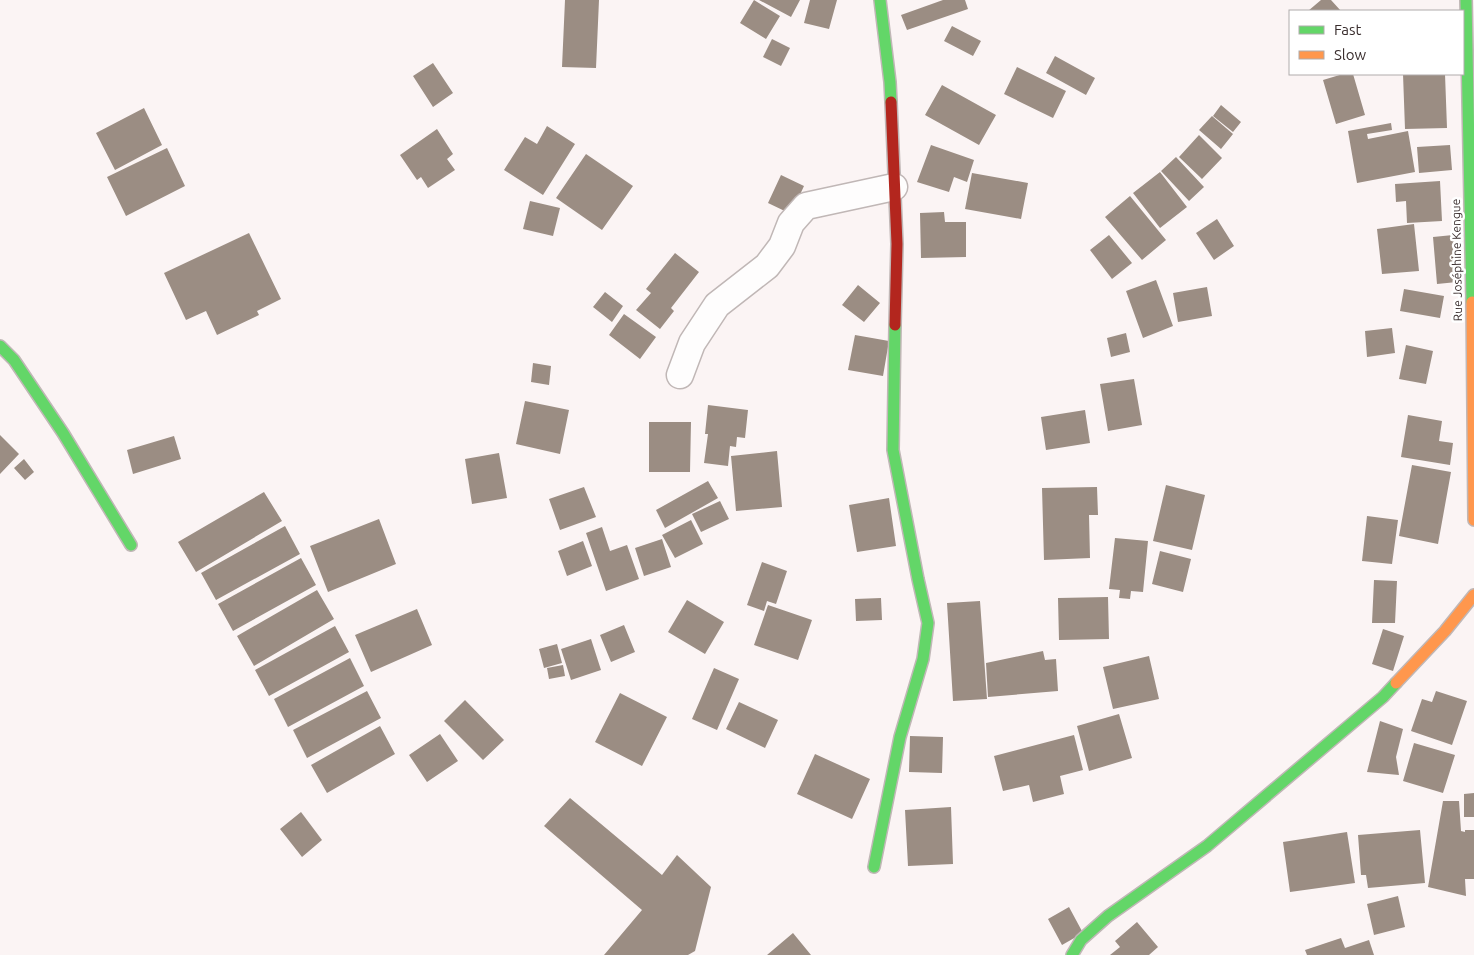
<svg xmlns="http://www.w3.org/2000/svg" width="1474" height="955" font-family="Ubuntu,sans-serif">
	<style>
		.building { fill: #9b8d83 }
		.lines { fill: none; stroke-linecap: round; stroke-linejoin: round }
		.street-casing { stroke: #c0b7b6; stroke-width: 29 }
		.fast-casing { stroke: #c0b7b6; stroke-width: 14 }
		.slow-casing { stroke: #c0b7b6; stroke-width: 14 }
		.jam-casing { stroke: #c0b7b6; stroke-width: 14 }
		.street { stroke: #fefdfd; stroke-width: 26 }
		.fast { stroke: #63d668; stroke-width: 11 }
		.slow { stroke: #ff974d; stroke-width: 11 }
		.jam { stroke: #b3261e; stroke-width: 11 }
		.labels { text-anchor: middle; stroke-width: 5; stroke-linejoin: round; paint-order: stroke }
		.street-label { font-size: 12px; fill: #392d2d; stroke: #fff }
	</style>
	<rect width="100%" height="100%" fill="#fbf4f4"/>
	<path class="building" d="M565,0H599L596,68L562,67Z
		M754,0L780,16L766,39L740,23Z
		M759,0H800L791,17Z
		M810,0H837L829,29L804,23Z
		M943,0H965L968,9L907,30L901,15Z
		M1321,0H1331L1341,11H1308Z
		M952,26L981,41L973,56L944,41Z
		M772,39L790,48L781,66L763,57Z
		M1055,56L1095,78L1086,95L1046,73Z
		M433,63L453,93L433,107L413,76Z
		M1017,67L1066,91L1053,118L1004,94Z
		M1343,74H1353L1365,115L1336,124L1323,80Z
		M1403,74H1445L1447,128L1405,129Z
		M942,85L996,115L979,145L925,115Z
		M1221,105L1241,122L1233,132L1213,116Z
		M144,108L162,145L115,170L96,133Z
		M1212,116L1233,134L1221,149L1199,130Z
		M1391,123L1392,130L1367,134L1368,139L1408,131L1415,172L1357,183L1348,131Z
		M547,126L575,144L543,195L504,170L525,137L537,144Z
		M437,129L453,154L447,159L455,170L428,188L421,177L417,180L400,155Z
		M1199,135L1222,158L1202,179L1179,157Z
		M931,145L974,160L967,182L954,177L949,192L917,182Z
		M1450,145L1452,170L1419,173L1417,147Z
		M167,148L185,186L126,216L107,177Z
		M586,154L633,186L602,230L556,198Z
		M1176,157L1204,187L1189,201L1161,171Z
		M1160,172L1187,207L1160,228L1133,193Z
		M972,173L1028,183L1021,219L965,209Z
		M781,175L804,186L791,214L768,203Z
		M1440,181L1442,221L1407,223L1406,201L1396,202L1395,184Z
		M1130,196L1166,240L1142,260L1105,217Z
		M530,201L560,208L553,236L523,229Z
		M944,212L945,222H966V257L921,258L920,213Z
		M1217,219L1234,246L1214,260L1196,233Z
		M1414,224L1419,271L1382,274L1377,229Z
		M249,233L281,299L257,311L259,315L217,335L206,311L186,320L164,273Z
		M1109,235L1132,263L1112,279L1090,250Z
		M1453,235L1457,282L1437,284L1433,237Z
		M675,253L699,272L671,308L674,311L660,329L636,310L651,293L646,289Z
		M1156,280L1173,326L1143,338L1126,291Z
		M858,285L880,303L864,322L842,305Z
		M1207,287L1212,316L1178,322L1173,293Z
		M1404,289L1444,296L1440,318L1400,311Z
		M605,292L623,306L612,322L593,307Z
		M624,314L656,337L640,359L609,335Z
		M1392,328L1395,353L1367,357L1365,331Z
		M1126,333L1130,352L1111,357L1107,338Z
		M855,335L889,341L883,376L848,370Z
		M1406,345L1433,351L1426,384L1399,379Z
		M533,363L551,366L549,385L531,382Z
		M1134,379L1142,425L1108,431L1100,384Z
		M525,401L569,410L560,454L516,444Z
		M708,405L748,410L745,438L737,437L736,447L730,446L728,466L704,463L708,434H705Z
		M1085,410L1090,443L1046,450L1041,417Z
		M1408,415L1442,421L1439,441L1453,443L1450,465L1401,457Z
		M649,422H691L690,472H649Z
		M0,435L19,454L0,474Z
		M174,436L181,459L133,474L127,450Z
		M777,451L782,507L736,511L731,456Z
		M499,453L507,498L472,504L465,459Z
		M24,459L34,472L25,480L14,468Z
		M1412,465L1451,472L1438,544L1399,536Z
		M708,481L718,498L665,528L656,510Z
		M1166,485L1205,495L1192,550L1153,541Z
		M584,487L596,517L560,530L549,499Z
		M1097,487L1098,515H1089L1090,558L1044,560L1042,488Z
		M264,492L282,521L196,572L178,542Z
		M889,498L896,546L857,552L849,505Z
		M720,501L729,519L701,532L692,514Z
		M1367,516L1398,520L1392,564L1362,561Z
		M379,519L396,564L328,592L310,546Z
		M691,520L703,544L675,558L662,535Z
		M285,526L300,554L216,600L201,573Z
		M602,527L610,551L627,545L639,579L606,591L586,533Z
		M1115,538L1148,541L1143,592L1131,591L1130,599L1119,598L1120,590L1109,589Z
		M662,539L671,567L644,576L635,548Z
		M583,541L592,566L567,576L558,551Z
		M1160,551L1191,559L1183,592L1152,584Z
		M301,558L316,585L233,631L218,604Z
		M762,562L787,571L776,604L767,601L764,611L747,605Z
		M1374,580L1397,581L1395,623H1372Z
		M317,590L334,619L254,666L237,636Z
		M1108,597L1109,639L1059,640L1058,598Z
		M881,598L882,620L856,621L855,599Z
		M687,600L724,622L705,654L668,632Z
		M980,601L987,699L953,701L947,603Z
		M768,605L812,620L798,660L754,645Z
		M417,609L432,645L371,672L355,635Z
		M624,625L635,652L611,662L600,635Z
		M335,626L349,652L269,696L255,670Z
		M1383,629L1404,636L1393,671L1372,664Z
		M591,639L601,670L571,680L561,649Z
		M557,644L562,663L544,668L539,649Z
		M1043,651L1045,660L1056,659L1058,691L988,697L986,663Z
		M1149,656L1159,699L1113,709L1103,667Z
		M350,658L364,686L288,727L274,699Z
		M563,665L565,676L549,679L547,668Z
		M714,668L739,679L717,730L692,719Z
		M367,691L381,718L307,758L293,730Z
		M1436,691L1467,701L1452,745L1411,731L1422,699L1432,702Z
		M620,693L667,717L642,766L595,742Z
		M465,700L504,740L483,760L444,721Z
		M739,702L778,720L765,748L726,729Z
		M1119,714L1132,758L1089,771L1077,726Z
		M1380,721L1403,729L1396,757L1399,775L1367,772Z
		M380,726L395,754L327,793L311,765Z
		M440,734L458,761L427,782L409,755Z
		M1074,735L1083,770L1060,776L1064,794L1033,802L1029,785L1003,791L994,756Z
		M910,736L943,737L942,773L909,772Z
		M1414,743L1455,755L1443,793L1403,781Z
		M815,754L870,779L852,819L797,794Z
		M1474,793V817H1464V794Z
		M570,798L662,875L677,855L711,887L695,951L688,955H604L642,910L544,826Z
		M1443,801H1459L1461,831L1465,832V830H1474V879H1465L1466,896L1428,887Z
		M951,807L953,864L908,866L905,810Z
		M301,812L322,840L302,857L280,829Z
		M1420,830L1425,883L1368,888L1366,875H1361L1358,835Z
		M1347,832L1355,883L1290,892L1283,842Z
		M1398,896L1405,927L1374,935L1367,904Z
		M1069,907L1083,933L1062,945L1048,919Z
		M1137,922L1158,947L1149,955H1110L1120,947L1115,941Z
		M793,933L811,955H767Z
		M1341,938L1345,948L1369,940L1374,955H1307L1305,950Z"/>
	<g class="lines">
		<defs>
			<path id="street" d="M680,375L692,343L717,305L767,266L782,246L791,223L806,206L894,187"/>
			<path id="fast" d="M880,0L890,82L891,102
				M1466,0L1472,302
				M0,346L14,360L63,433L131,545
				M874,867L900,737L923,659L928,623L918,579L893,450L895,325
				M1072,955L1081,940L1108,916L1207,846L1383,697L1396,683"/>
			<path id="slow" d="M1472,302L1474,520
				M1396,683L1445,631L1474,595"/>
			<path id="jam" d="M891,102L897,244L895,325"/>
		</defs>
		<use href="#street" class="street-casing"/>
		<use href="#fast" class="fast-casing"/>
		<use href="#slow" class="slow-casing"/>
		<use href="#jam" class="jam-casing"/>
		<use href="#street" class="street"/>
		<use href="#fast" class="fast"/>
		<use href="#slow" class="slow"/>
		<use href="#jam" class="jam"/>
	</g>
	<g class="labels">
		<g class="street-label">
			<text transform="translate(1457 260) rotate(-91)" y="4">Rue Joséphine Kengue</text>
		</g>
	</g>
	<rect x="1289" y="10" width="175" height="65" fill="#ffffff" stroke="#b0abab"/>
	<rect x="1299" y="26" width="25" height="8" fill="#63d668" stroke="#b0abab"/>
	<text x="1334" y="35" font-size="15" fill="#392d2d">Fast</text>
	<rect x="1299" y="51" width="25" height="8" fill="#ff974d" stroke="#b0abab"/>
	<text x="1334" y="60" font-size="15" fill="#392d2d">Slow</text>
</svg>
